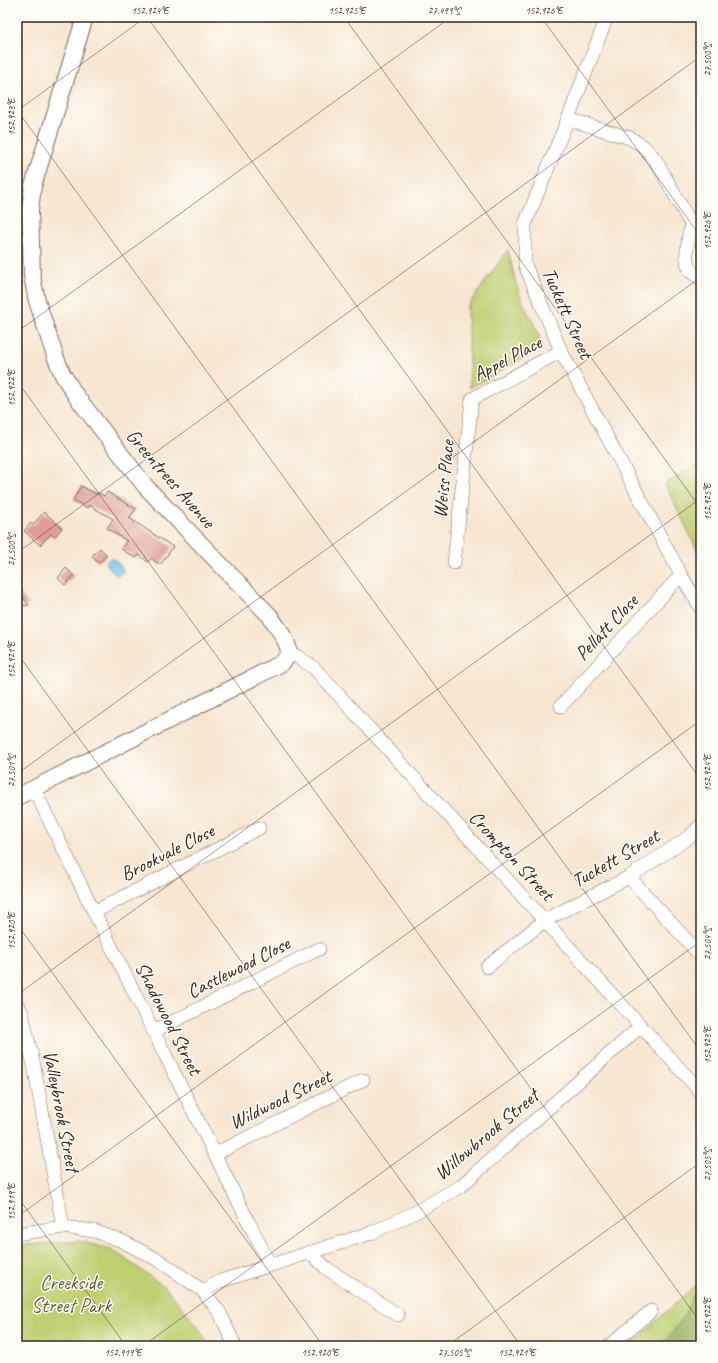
<svg xmlns="http://www.w3.org/2000/svg" width="718" height="1363" font-family="Caveat,sans-serif">
	<style>
		.green { fill: #c0cf72; stroke: #7e7c48 }
		.forest { fill: #98b264; stroke: #6a6e41 }
		.water { fill: #72c2ed; stroke: #567686 }
		.lines { fill: none; stroke-linecap: round; stroke-linejoin: round }
		.stream { stroke: #72c2ed; stroke-width: 3 }
		.building { fill: #de9c94 }
		.minor-casing { stroke: #7d6c5d; stroke-width: 14 }
		.tertiary-casing { stroke: #7d6c5d; stroke-width: 18 }
		.minor { stroke: #fff; stroke-width: 13 }
		.tertiary { stroke: #fff; stroke-width: 16 }
		.ticks { fill: none; stroke: #3b2a1e; stroke-width: 1; stroke-opacity: 0.45 }
		.labels { text-anchor: middle; stroke-width: 3; stroke-linejoin: round; paint-order: stroke }
		.street-label { font-size: 20px; fill: #3b2a1e; stroke: #fdfcf7 }
		.park-label { font-size: 20px; fill: #635c37; stroke: #fdfcf7 }
		.neatline { fill: none; stroke: #3b2a1e; stroke-width: 1.5 }
		.ticks-label { font-size: 10px; text-anchor: middle; fill: #3b2a1e }
	</style>
	<rect width="100%" height="100%" fill="#fdfcf7"/>
	<filter id="ink" filterUnits="userSpaceOnUse"><feTurbulence type="fractalNoise" baseFrequency=".025" numOctaves="2"/><feDisplacementMap in="SourceGraphic" scale="8" xChannelSelector="R" yChannelSelector="G"/><feConvolveMatrix kernelMatrix="1 2 1 2 8 2 1 2 1" color-interpolation-filters="sRGB"/></filter>
	<filter id="wash" filterUnits="userSpaceOnUse"><feTurbulence type="fractalNoise" baseFrequency=".012" numOctaves="4" result="noise"/><feDisplacementMap in="SourceGraphic" scale="16" xChannelSelector="R" yChannelSelector="G"/><feGaussianBlur stdDeviation="0.9" result="paint"/><feColorMatrix in="noise" values="0 0 0 0 0 0 0 0 0 0 0 0 0 0 0 0 0 1.4 0 .05"/><feComposite in="paint" operator="in"/></filter>
	<g filter="url(#wash)">
		<rect width="100%" height="100%" fill="#f7e6d1"/>
		<path class="green" d="M508,250L516,284L523,303L539,335L540,349L470,388L467,307Z
			M701,462V558L665,484Z
			M78,1241L111,1249L165,1287L197,1325L209,1346H17V1247L26,1245Z
			M701,1277V1346H629L698,1283Z"/>
		<path class="forest" d="M701,1277V1346H662L683,1318Z"/>
		<path class="water" d="M111,558L115,560L124,571L117,576L105,563Z"/>
		<g class="lines">
			<path class="stream" d="M694,1346L701,1336"/>
		</g>
		<g id="blocks">
			<path class="building" d="M81,486L96,494L99,493L104,496L107,492L136,509L129,518L173,547L160,565L151,558L148,562L139,555L136,558L121,549L127,541L107,528L113,519L89,505L87,508L73,500Z
				M44,512L62,528L54,537L51,534L40,545L24,531L31,523L33,525Z
				M100,548L107,555L98,563L92,556Z
				M66,568L74,576L65,585L58,578Z
				M17,589L29,605L17,606Z"/>
		</g>
	</g>
	<g filter="url(#ink)">
		<use href="#blocks" fill-opacity="0" stroke="#7d6c5d" stroke-width="1"/>
		<g class="lines">
			<defs>
				<path id="minor" d="M607,17L568,119L525,224V265L561,351L681,575L701,608
					M568,119L630,138L643,146L655,159L691,224L701,230
					M691,224C689,241 678,271 701,278
					M454,563L472,399L561,351
					M289,653L298,657L313,667L700,1091
					M561,706L681,575
					M34,789L94,912L270,1265
					M629,877L701,956
					M94,912L259,828
					M487,967L545,920L629,877L689,837L701,825
					M17,1004L22,1013L34,1066L63,1227
					M154,1031L319,949
					M215,1154L363,1080
					M17,1234L63,1227L94,1231L122,1241L160,1261L203,1291L220,1313L235,1346
					M310,1252L326,1268L398,1315
					M203,1291L221,1281L371,1233L414,1213L461,1186L641,1026
					M609,1346L651,1311"/>
				<path id="tertiary" d="M17,797L282,663C284,660 288,657 289,653C289,641 276,626 270,616L146,487L76,396L63,375L55,356L37,301L32,276L30,210L33,186L85,17"/>
			</defs>
			<use href="#minor" class="minor-casing"/>
			<use href="#tertiary" class="tertiary-casing"/>
			<use href="#minor" class="minor"/>
			<use href="#tertiary" class="tertiary"/>
		</g>
	</g>
	<path class="ticks" d="M147,17L701,780M344,17L701,509M541,17L701,237M17,110L701,1052M17,111L146,17M17,332L451,17M17,381L701,1323M17,553L701,56M17,653L521,1346M17,774L701,277M17,924L323,1346M17,995L701,498M17,1196L126,1346M17,1217L701,720M143,1346L701,941M447,1346L701,1162"/>
	<g class="labels">
		<g class="street-label">
			<text transform="translate(568 313) rotate(66)" y="7">Tuckett Street</text>
			<text transform="translate(507 358) rotate(-28)" y="7">Appel Place</text>
			<text transform="translate(171 478) rotate(49)" y="7">Greentrees Avenue</text>
			<text transform="translate(443 479) rotate(-84)" y="7">Weiss Place</text>
			<text transform="translate(606 627) rotate(-47)" y="7">Pellatt Close</text>
			<text transform="translate(167 852) rotate(-27)" y="7">Brookvale Close</text>
			<text transform="translate(512 855) rotate(47)" y="7">Crompton Street</text>
			<text transform="translate(615 858) rotate(-30)" y="7">Tuckett Street</text>
			<text transform="translate(238 967) rotate(-27)" y="7">Castlewood Close</text>
			<text transform="translate(169 1018) rotate(63)" y="7">Shadowood Street</text>
			<text transform="translate(280 1099) rotate(-26)" y="7">Wildwood Street</text>
			<text transform="translate(62 1111) rotate(79)" y="7">Valleybrook Street</text>
			<text transform="translate(486 1134) rotate(-40)" y="7">Willowbrook Street</text>
		</g>
		<g class="park-label">
			<text x="71" y="1289">Creekside<tspan x="71" dy="23">Street Park</tspan></text>
		</g>
	</g>
	<rect width="718" height="1363" fill="none" stroke="#fdfcf7" stroke-width="44"/>
	<rect x="22" y="22" width="674" height="1319" class="neatline"/>
	<g class="ticks-label">
		<text x="150" y="14">152.924°E</text>
		<text x="347" y="14">152.925°E</text>
		<text x="444" y="14">27.499°S</text>
		<text x="544" y="14">152.926°E</text>
		<text transform="translate(707 60) rotate(-90)" y="4">27.500°S</text>
		<text transform="translate(11 117) rotate(-90)" y="4">152.923°E</text>
		<text transform="translate(707 231) rotate(-90)" y="4">152.926°E</text>
		<text transform="translate(11 388) rotate(-90)" y="4">152.922°E</text>
		<text transform="translate(707 502) rotate(-90)" y="4">152.925°E</text>
		<text transform="translate(11 550) rotate(-90)" y="4">27.500°S</text>
		<text transform="translate(11 660) rotate(-90)" y="4">152.921°E</text>
		<text transform="translate(11 771) rotate(-90)" y="4">27.501°S</text>
		<text transform="translate(707 773) rotate(-90)" y="4">152.924°E</text>
		<text transform="translate(11 931) rotate(-90)" y="4">152.920°E</text>
		<text transform="translate(707 944) rotate(-90)" y="4">27.504°S</text>
		<text transform="translate(707 1045) rotate(-90)" y="4">152.923°E</text>
		<text transform="translate(707 1165) rotate(-90)" y="4">27.505°S</text>
		<text transform="translate(11 1202) rotate(-90)" y="4">152.919°E</text>
		<text transform="translate(707 1316) rotate(-90)" y="4">152.922°E</text>
		<text x="123" y="1356">152.919°E</text>
		<text x="320" y="1356">152.920°E</text>
		<text x="454" y="1356">27.505°S</text>
		<text x="517" y="1356">152.921°E</text>
	</g>
</svg>
